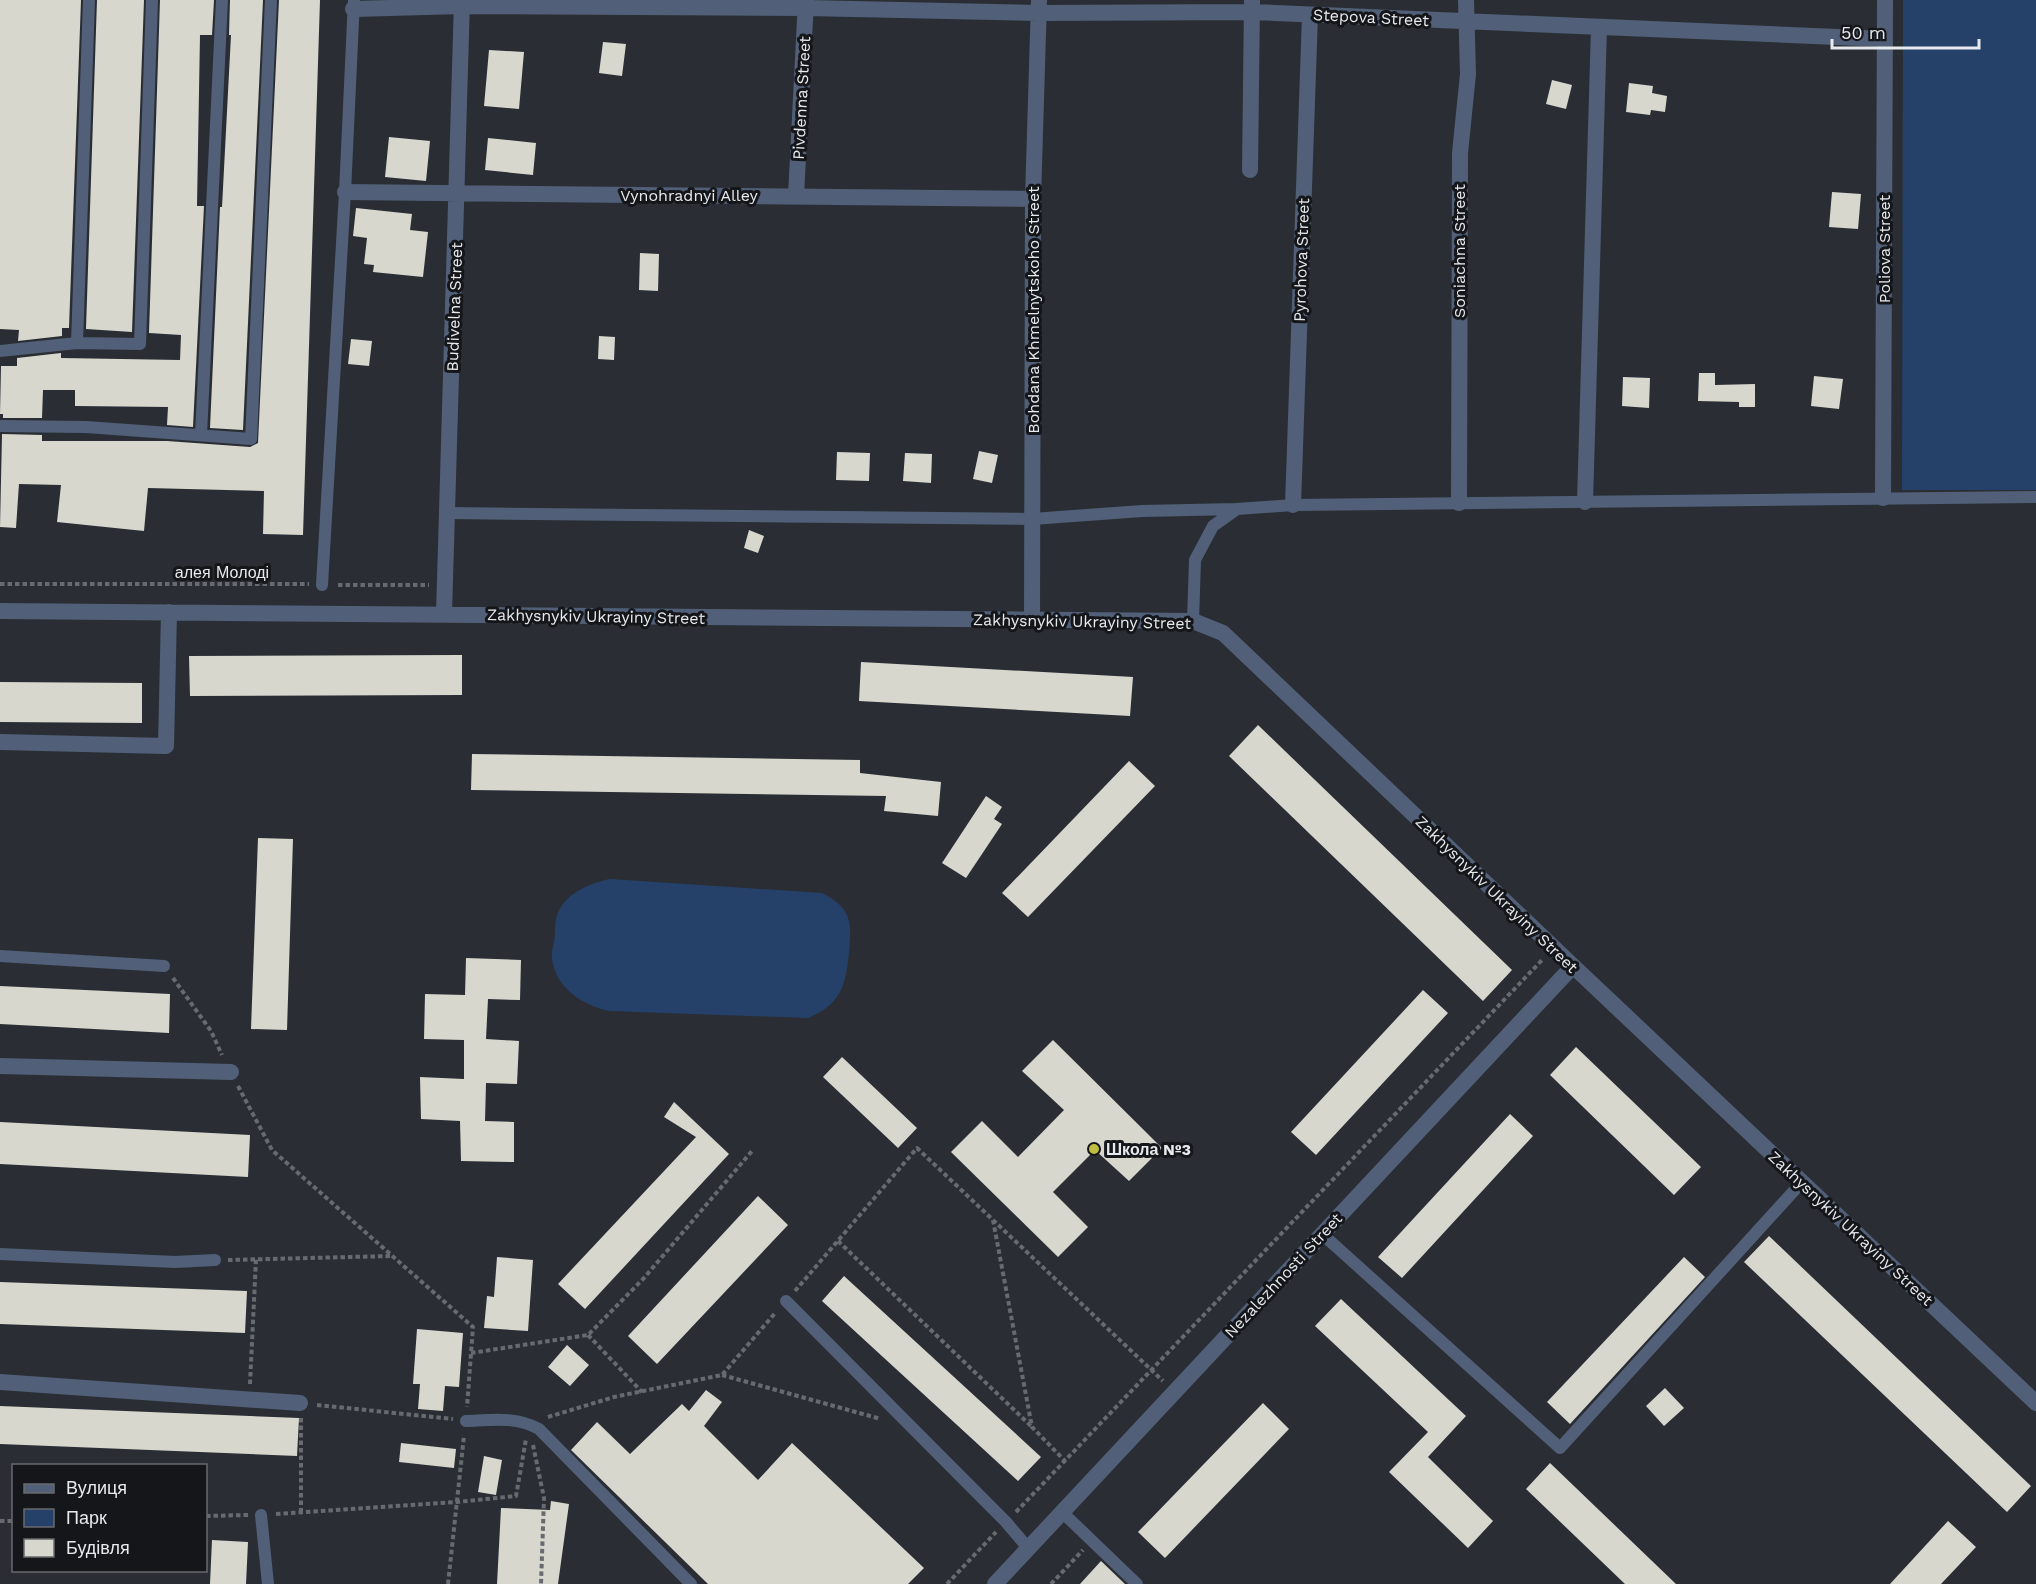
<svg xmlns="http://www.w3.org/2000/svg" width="2036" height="1584" font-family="'Work Sans',sans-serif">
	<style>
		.green { fill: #25416a }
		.building { fill: #d7d7ce }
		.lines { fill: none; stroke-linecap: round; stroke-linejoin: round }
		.path { stroke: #676b70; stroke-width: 4; stroke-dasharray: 4.5 3; stroke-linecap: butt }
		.service { stroke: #516078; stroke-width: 12 }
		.minor { stroke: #516078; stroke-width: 16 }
		.poi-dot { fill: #c0be40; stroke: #141619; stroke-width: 2 }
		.labels { text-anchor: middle; stroke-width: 6; stroke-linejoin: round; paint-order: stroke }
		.street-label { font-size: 16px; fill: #e6e9ed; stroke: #141619 }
		.poi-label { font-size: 16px; font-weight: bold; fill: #e6e9ed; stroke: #141619; text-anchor: start }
	</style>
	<rect width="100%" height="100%" fill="#2a2e34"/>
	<path class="green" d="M1903,0H2036V490H1902Z
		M610,879L822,893C851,908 852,921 849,951C846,984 842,1004 808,1018L610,1011C583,1006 556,988 552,959C551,952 554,943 555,936C555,929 555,920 558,913C566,893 590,883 610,879Z"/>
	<path class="building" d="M0,0H81L69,328H62V336L18,341L19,330L0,329Z
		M97,0H144L132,332L86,329Z
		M160,0H214L212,35H200L197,206H204L193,427L167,425L168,407L75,406V390H43L42,418H3V414H0L1,366H17V358L61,353V358L180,360L181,335L149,333Z
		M230,0H263L243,430L210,428L220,207H222L231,35H229Z
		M279,0H320L303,535L263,534L264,491L148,488L144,531L57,522L61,485L19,484L16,528L0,527L2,434L42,435V441H167L250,447L258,443Z
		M603,42L626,44L622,76L599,73Z
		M489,50L524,52L519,109L484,106Z
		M1552,80L1572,85L1566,109L1546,104Z
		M1629,83L1653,86L1652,93L1667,96L1665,112L1651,110L1650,115L1626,112Z
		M389,137L430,141L426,181L385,177Z
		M488,138L536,143L533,175L485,170Z
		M1832,192L1861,194L1858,229L1829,227Z
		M356,208L412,214L410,230L428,232L423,277L373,272L374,265L364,264L367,238L353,236Z
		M640,253L659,254L658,291L639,290Z
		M599,336L615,337L614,360L598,359Z
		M351,339L372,341L369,366L348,364Z
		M1699,373H1715V385L1755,384V407H1739V402L1698,401Z
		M1814,376L1843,379L1839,409L1811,406Z
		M1623,377L1650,378L1649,408L1622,406Z
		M979,451L998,455L992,483L973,479Z
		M837,452L870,453L869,481L836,480Z
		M905,453L932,454L931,483L903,481Z
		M749,530L764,536L758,553L744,548Z
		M462,655V695L190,696L189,656Z
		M861,662L1133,677L1130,716L859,701Z
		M0,682L142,683V723L0,722Z
		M1258,725L1512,970L1483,1001L1229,756Z
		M472,754L860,760V773L941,782L938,816L884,811L886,796L471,790Z
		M1129,761L1155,786L1028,917L1002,893Z
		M986,796L1002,807L994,819L1002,824L966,878L942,863Z
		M258,838L293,839L287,1030L251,1029Z
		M466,958L521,960L520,1000L488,999L486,1039L519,1041L517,1084L486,1083L485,1121L514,1122V1162L461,1161L460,1121L421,1119L420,1077L464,1079V1040L424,1039L425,994L465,995Z
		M0,986L170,994L169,1033L0,1024Z
		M1423,990L1448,1013L1316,1155L1291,1132Z
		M1053,1040L1162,1148L1129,1181L1095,1150L1053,1192L1088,1227L1058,1257L951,1152L982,1121L1018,1157L1064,1110L1022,1071Z
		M1576,1047L1701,1167L1674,1195L1550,1075Z
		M842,1057L917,1128L898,1148L823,1077Z
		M674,1102L729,1154L585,1309L558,1284L696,1137L664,1117Z
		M1510,1114L1533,1136L1402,1278L1378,1257Z
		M0,1122L250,1135L248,1177L0,1164Z
		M758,1196L788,1225L657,1364L628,1336Z
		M1769,1236L2031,1486L2007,1512L1744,1262Z
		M497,1257L533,1260L528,1331L484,1328L487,1296L494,1297Z
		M1684,1257L1705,1277L1570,1424L1547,1402Z
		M844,1276L1041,1457L1018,1481L822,1301Z
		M0,1282L247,1291L245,1333L0,1324Z
		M1341,1299L1466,1416L1428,1457L1493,1521L1468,1548L1389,1472L1428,1432L1315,1326Z
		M417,1329L463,1333L459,1387L445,1386L443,1411L418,1409L420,1384H413Z
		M567,1345L589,1365L570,1386L548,1367Z
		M1665,1388L1684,1408L1664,1426L1646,1406Z
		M706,1390L722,1402L704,1426L758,1480L792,1443L924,1568L908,1584H708L571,1450L597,1422L630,1454L682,1404L689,1411Z
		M1263,1403L1289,1429L1165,1558L1138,1532Z
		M0,1406L299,1418L297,1456L0,1444Z
		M401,1443L456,1449L454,1468L399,1462Z
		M484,1456L502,1460L496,1495L478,1492Z
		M1550,1463L1676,1584H1625L1526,1489Z
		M551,1501L569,1504L558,1584H497L501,1508L550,1510Z
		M1948,1521L1976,1547L1941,1584H1890Z
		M212,1540L248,1542L246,1584H210Z
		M1101,1561L1125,1584H1080Z"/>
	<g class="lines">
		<path class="path" d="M0,584H309
			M338,585H429
			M173,978L211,1031L222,1055
			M238,1086L272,1150L473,1327L467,1407
			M993,1220L1032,1427L1065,1461
			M838,1241L1032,1427
			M228,1260L391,1256
			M795,1291L917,1148L1163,1381
			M588,1335L642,1392
			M471,1353L588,1335L644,1278L752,1151
			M722,1375L881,1419
			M250,1384L256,1259
			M317,1405L453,1419
			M548,1417L614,1397L722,1375L776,1312
			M301,1418V1512
			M533,1445L544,1498L541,1584
			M1016,1512L1543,959
			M276,1514L457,1502L516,1496L526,1439
			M206,1516L248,1515
			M0,1521H14
			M448,1584L464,1436
			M947,1584L996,1532
			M1051,1584L1083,1550"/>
		<path class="service" d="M77,343L89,0
			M0,351L77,343L140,344L152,0
			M0,426L86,427L251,439L271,0
			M201,435L222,0
			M447,513L1032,519L1142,511L1237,509
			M322,585L345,192L354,0
			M1193,621L1195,560L1213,526L1237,509L1293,505L2036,497
			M0,956L164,966
			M1321,1233L1560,1448L1802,1182
			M0,1254L175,1262L215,1260
			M786,1301L1006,1522L1028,1548
			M466,1421C491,1420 516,1416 539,1429L691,1584
			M1062,1512L1137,1584
			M261,1515L268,1584"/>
		<path class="minor" d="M353,9L462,6L806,8L1039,13L1252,12L1884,39
			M1250,170L1252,1
			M345,192L1033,199
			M796,196L806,0
			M1883,498L1885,0
			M1585,502L1599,27
			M1459,503L1460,153L1468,74L1466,0
			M1293,505L1310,15
			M0,611L1193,621L1223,633L1573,966L2036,1403
			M444,614L462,0
			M1032,620L1033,199L1039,0
			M0,742L166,746L169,612
			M0,1066L231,1072
			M0,1382L300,1403
			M995,1584L1573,966"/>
	</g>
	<circle class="poi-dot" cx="1094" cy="1149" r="6"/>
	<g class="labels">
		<g class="street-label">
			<text transform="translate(1371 17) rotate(3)" y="6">Stepova Street</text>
			<text transform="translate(801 98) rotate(-87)" y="6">Pivdenna Street</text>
			<text x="689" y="201">Vynohradnyi Alley</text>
			<text transform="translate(1884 249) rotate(-90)" y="6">Poliova Street</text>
			<text transform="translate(1459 251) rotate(-90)" y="6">Soniachna Street</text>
			<text transform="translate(1301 260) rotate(-88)" y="6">Pyrohova Street</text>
			<text transform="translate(454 307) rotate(-88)" y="6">Budivelna Street</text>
			<text transform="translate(1033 310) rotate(-90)" y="6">Bohdana Khmelnytskoho Street</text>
			<text x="222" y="578">алея Молоді</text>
			<text transform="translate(596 616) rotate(1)" y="6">Zakhysnykiv Ukrayiny Street</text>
			<text transform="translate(1082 621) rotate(1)" y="6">Zakhysnykiv Ukrayiny Street</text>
			<text transform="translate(1497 894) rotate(44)" y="6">Zakhysnykiv Ukrayiny Street</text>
			<text transform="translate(1851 1228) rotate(43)" y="6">Zakhysnykiv Ukrayiny Street</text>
			<text transform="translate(1283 1275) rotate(-47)" y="6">Nezalezhnosti Street</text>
		</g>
		<g class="poi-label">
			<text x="1106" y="1155">Школа №3</text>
		</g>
	</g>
	<rect x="12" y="1464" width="195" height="108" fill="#141619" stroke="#686a6e" stroke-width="1.5"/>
	<rect x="24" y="1484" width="30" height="9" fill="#516078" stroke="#686a6e" stroke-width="1.5"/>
	<text x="66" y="1494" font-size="18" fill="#e6e9ed">Вулиця</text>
	<rect x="24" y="1509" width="30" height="18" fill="#25416a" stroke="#686a6e" stroke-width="1.5"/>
	<text x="66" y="1524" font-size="18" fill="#e6e9ed">Парк</text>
	<rect x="24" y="1539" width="30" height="18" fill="#d7d7ce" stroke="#686a6e" stroke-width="1.5"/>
	<text x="66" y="1554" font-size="18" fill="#e6e9ed">Будівля</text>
	<path d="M1832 39v9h147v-9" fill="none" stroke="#e6e9ed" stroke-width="3"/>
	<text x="1841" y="39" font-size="18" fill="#e6e9ed" stroke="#141619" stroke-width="4.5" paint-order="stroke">50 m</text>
</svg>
